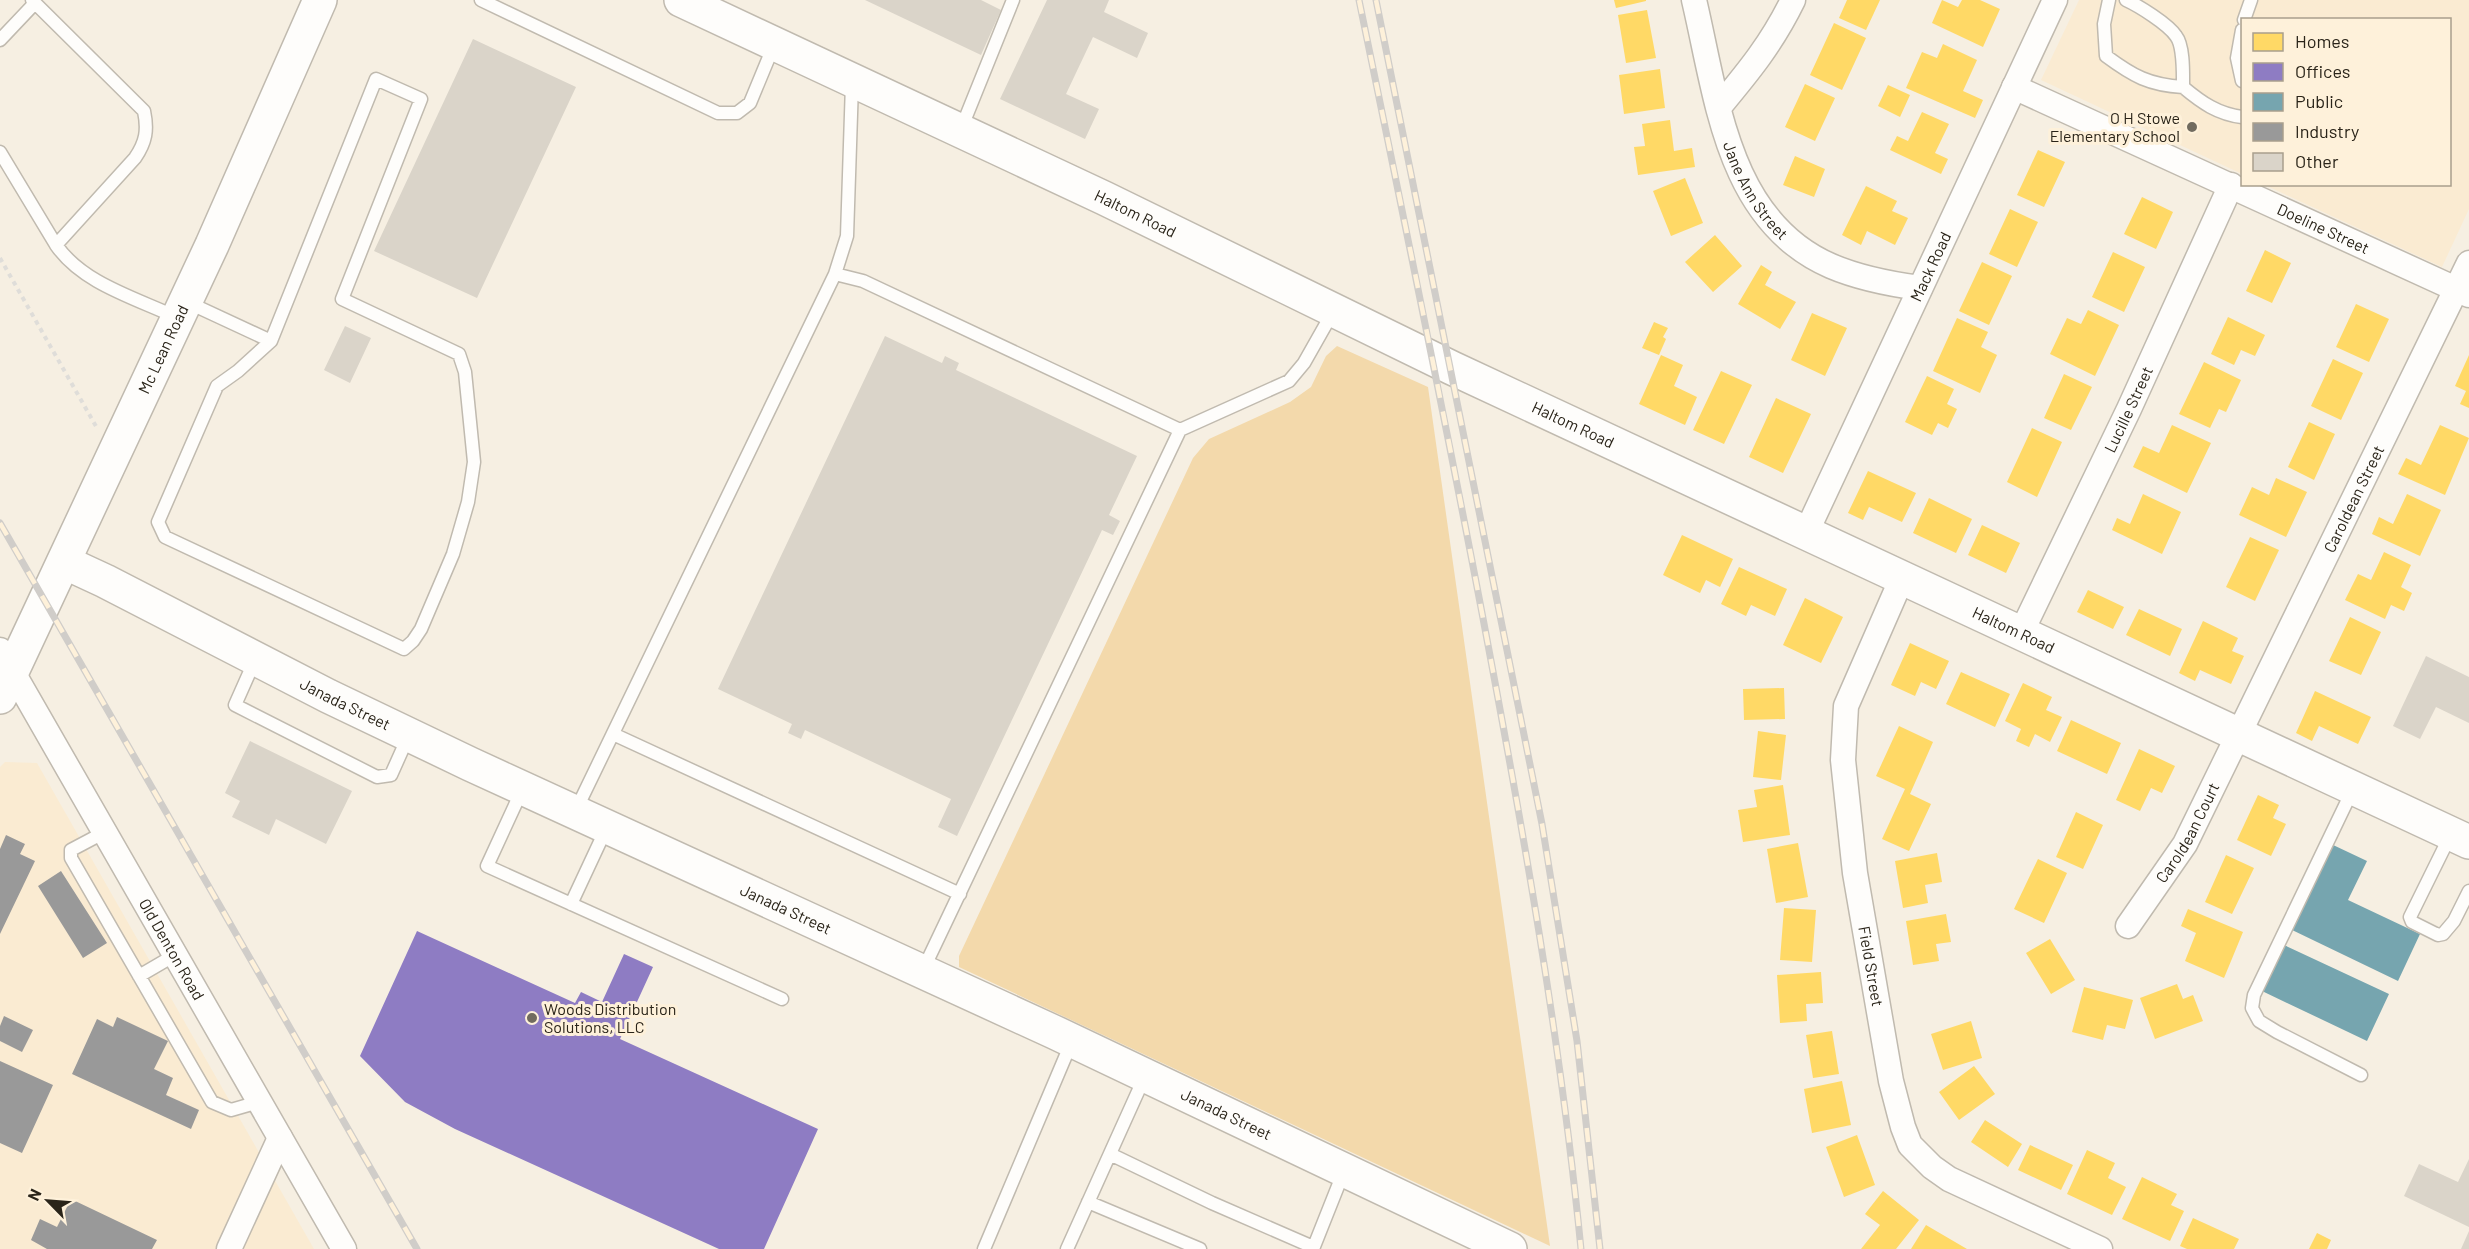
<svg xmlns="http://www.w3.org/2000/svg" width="2469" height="1249" font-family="Barlow,sans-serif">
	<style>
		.built { fill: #faebd2 }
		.green { fill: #f3d9ab }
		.homes { fill: #ffd966 }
		.offices { fill: #8e7cc3 }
		.public { fill: #76a5af }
		.industry { fill: #999 }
		.building { fill: #dad4c9 }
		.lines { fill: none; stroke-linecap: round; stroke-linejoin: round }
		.lane-casing { stroke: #c0baaf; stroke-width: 15 }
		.street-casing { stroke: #c0baaf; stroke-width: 27 }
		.secondary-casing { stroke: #c0baaf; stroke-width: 36 }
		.path { stroke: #dfddd9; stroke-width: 4; stroke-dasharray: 4.5 4.5; stroke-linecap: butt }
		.lane { stroke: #fefdfb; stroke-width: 12 }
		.street { stroke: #fefdfb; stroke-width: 24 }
		.secondary { stroke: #fefdfb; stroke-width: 33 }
		.rail-casing { stroke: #d0cdc9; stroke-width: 7 }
		.rail { stroke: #fef1da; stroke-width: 4.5; stroke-dasharray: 14; stroke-linecap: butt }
		.poi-dot { fill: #716b5f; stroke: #fef1da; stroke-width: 2 }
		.labels { text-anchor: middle; stroke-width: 6; stroke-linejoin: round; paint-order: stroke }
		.poi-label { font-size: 16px; fill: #2a2419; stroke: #fef1da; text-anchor: end }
		.street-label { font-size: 16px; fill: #2a2419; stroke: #fef1da }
	</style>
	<rect width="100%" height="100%" fill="#f6efe2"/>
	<path class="built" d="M2079,0H2469V209L2442,267L2265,185L2450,184V20H2242V174L2041,80Z
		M5,762L37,763L314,1249H0V767Z"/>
	<path class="green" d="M1337,346L1428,387L1550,1246L959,967V956L1193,458L1209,439L1290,402L1311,387L1326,356Z"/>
	<path class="homes" d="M1614,0H1646V1L1616,8Z
		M1847,0H1880L1866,30L1839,18Z
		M1942,0L1958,7L1962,0H1980L2000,9L1983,47L1932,23Z
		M1647,10L1656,58L1626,63L1618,15Z
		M1834,23L1866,38L1842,90L1810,75Z
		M1943,44L1977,60L1963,91L1983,100L1975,118L1906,88L1922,52L1937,58Z
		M1660,69L1665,108L1624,114L1619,75Z
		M1805,84L1835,98L1815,141L1785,127Z
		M1888,85L1910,95L1900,117L1878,106Z
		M1922,112L1949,124L1935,153L1948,159L1941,174L1890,150L1897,136L1908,141Z
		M1670,120L1674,151L1692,148L1695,167L1638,175L1634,147L1645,146L1642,124Z
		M2038,150L2065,162L2044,207L2017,195Z
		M1795,156L1825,169L1814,197L1783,185Z
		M1685,178L1703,223L1671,236L1653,191Z
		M1866,186L1897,201L1892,211L1908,218L1895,245L1867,231L1861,245L1842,235Z
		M2142,197L2173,212L2156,249L2124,234Z
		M2010,209L2038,222L2017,267L1989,254Z
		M1715,235L1742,266L1713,292L1685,262Z
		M2265,250L2291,263L2272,303L2246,291Z
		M2113,252L2145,267L2124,312L2092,297Z
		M1982,262L2012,276L1989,325L1959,311Z
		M1761,265L1772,272L1765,285L1796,302L1780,329L1738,304Z
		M2356,304L2389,319L2369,362L2336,347Z
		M2088,310L2119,325L2095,376L2050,354L2067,318L2081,324Z
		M1812,313L1847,328L1825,376L1791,360Z
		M2228,317L2265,335L2255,356L2241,350L2234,365L2211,354Z
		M1957,318L1988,332L1981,347L1997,355L1980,393L1933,371Z
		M1654,322L1668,328L1663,337L1666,339L1659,355L1642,348Z
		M1661,355L1683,365L1674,386L1697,397L1685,425L1639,404Z
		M2469,355V408L2460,404L2466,391L2455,386Z
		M2333,359L2363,373L2341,420L2311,406Z
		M2204,362L2241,380L2226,412L2219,409L2210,428L2179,414Z
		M1721,371L1752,385L1724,444L1693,430Z
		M2064,374L2092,387L2071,430L2044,418Z
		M1927,376L1954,389L1947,404L1957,409L1948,428L1938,423L1932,435L1905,422Z
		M1776,398L1811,414L1783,473L1749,457Z
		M2309,422L2335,434L2314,480L2288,467Z
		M2172,425L2211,443L2187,493L2133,467L2143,446L2159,453Z
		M2440,425L2469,438L2445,495L2398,474L2406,458L2421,465Z
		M2032,428L2062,442L2037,497L2007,482Z
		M1868,471L1916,493L1902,522L1869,507L1863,520L1848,513Z
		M2276,478L2307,492L2286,537L2239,515L2252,487L2269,495Z
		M2143,494L2181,512L2162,554L2112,530L2117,518L2130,524Z
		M2407,494L2441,510L2420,556L2372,534L2379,517L2393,524Z
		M1929,498L1972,519L1956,553L1913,533Z
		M1982,525L2020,543L2006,573L1968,555Z
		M1682,535L1733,559L1720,587L1706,580L1700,593L1663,575Z
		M2250,537L2279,550L2255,601L2226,587Z
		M2384,552L2411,565L2401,587L2412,593L2404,611L2391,605L2385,619L2345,600L2358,574L2371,580Z
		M1739,567L1787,589L1775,616L1751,605L1746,616L1721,604Z
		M2088,590L2124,607L2113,629L2077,612Z
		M1805,598L1843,617L1821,663L1783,645Z
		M2139,609L2182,629L2170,656L2126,635Z
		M2350,617L2381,632L2361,675L2329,661Z
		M2203,621L2238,638L2232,651L2244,656L2231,684L2200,670L2195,681L2179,673Z
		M1910,643L1949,661L1936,689L1921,682L1915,696L1891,685Z
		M1961,672L2010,694L1995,727L1946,704Z
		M2023,683L2052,697L2046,710L2062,717L2050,742L2035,734L2029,747L2016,741L2021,729L2005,721Z
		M1784,688L1785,719L1744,720L1743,689Z
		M2315,691L2371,717L2358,744L2319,726L2312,741L2296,733Z
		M2071,720L2121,743L2107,774L2057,751Z
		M1899,726L1933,742L1910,794L1931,804L1909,851L1882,839L1905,789L1876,776Z
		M1758,731L1786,735L1781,780L1753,777Z
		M2139,749L2175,766L2162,793L2151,788L2140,811L2116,800Z
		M1783,785L1790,835L1743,842L1738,810L1757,807L1754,790Z
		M2258,795L2279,805L2273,818L2286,824L2271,856L2237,840Z
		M2076,812L2103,825L2083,869L2056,857Z
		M1798,843L1808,897L1776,903L1767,849Z
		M1937,853L1942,882L1925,885L1928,903L1903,908L1895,861Z
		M2226,855L2254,868L2232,914L2205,902Z
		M2038,859L2067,873L2044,923L2014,909Z
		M1784,908L1816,910L1812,962L1780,960Z
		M2188,909L2243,932L2224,978L2185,961L2196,933L2181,926Z
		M1946,914L1951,942L1936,944L1939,961L1913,965L1906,921Z
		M2050,939L2075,980L2051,994L2026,953Z
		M1821,972L1823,1003L1806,1004L1807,1021L1780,1023L1777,975Z
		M2177,984L2183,999L2193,995L2203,1021L2155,1039L2140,998Z
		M2084,987L2133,1000L2125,1029L2107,1025L2103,1040L2072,1032Z
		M1971,1021L1982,1058L1943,1070L1931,1034Z
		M1832,1031L1839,1074L1813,1078L1806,1035Z
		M1974,1066L1995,1094L1959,1120L1939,1092Z
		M1842,1081L1851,1125L1812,1133L1804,1089Z
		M1985,1120L2022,1144L2008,1167L1971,1142Z
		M1857,1135L1875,1185L1844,1197L1826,1147Z
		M2030,1145L2073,1165L2061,1190L2018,1170Z
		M2087,1150L2115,1163L2108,1178L2126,1187L2112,1215L2067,1194Z
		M2142,1177L2177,1194L2171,1205L2184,1211L2170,1241L2122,1219Z
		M1883,1191L1919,1220L1896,1249H1861L1880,1225L1865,1214Z
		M2193,1218L2239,1239L2234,1249H2187L2180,1246Z
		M1926,1225L1967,1249H1911Z
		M2317,1233L2331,1240L2327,1249H2309Z"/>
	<path class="offices" d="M417,931L575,1003L581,992L602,1002L624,954L653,967L620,1039L818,1129L764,1249H719L455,1129L405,1102L360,1056Z"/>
	<path class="public" d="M2331,844L2367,861L2348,900L2420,934L2398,981L2290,929Z
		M2284,945L2389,994L2367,1041L2262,991Z"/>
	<path class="industry" d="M6,835L25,844L20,854L35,861L0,934V849Z
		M61,871L107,943L83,958L38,886Z
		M4,1016L33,1030L22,1052L0,1041V1026Z
		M117,1017L168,1041L154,1069L173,1078L166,1095L199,1110L191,1129L72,1074L97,1019L113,1027Z
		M0,1061L53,1085L22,1153L0,1143Z
		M71,1199L157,1240L152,1249H47L31,1240L40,1219L57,1227Z"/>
	<path class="building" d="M865,0H981L1001,10L981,55Z
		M1047,0H1109L1104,12L1148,33L1137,58L1093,37L1066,94L1099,109L1085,139L1000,99Z
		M473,39L576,87L477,298L374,251Z
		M345,326L371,338L350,383L324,370Z
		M885,336L942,363L945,356L959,363L956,370L1137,456L1109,515L1120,521L1113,535L1102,530L957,836L938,827L951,799L805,730L801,739L788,733L792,724L718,689Z
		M2426,656L2469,677V723L2436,707L2420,739L2393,726Z
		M250,741L352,791L326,844L276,819L269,835L232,817L240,801L225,793Z
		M2469,1159V1227L2404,1196L2419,1164L2458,1182Z
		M2469,1231V1249H2461Z"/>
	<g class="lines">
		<defs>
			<path id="lane" d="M32,0L144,111C148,130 146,142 135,158L56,245C83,284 136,298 178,318
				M481,0L718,113H737L750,103L774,45
				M2109,0L2104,24L2106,56C2133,76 2149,85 2183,87
				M2126,0C2139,6 2168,24 2176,36C2184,46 2183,74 2183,87C2202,103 2218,114 2242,117
				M2244,20L2251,0
				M2242,30L2237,58L2242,81
				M0,40L35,3
				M961,129L1013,0
				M0,152L56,245
				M835,274L863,281L1180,430
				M187,302L271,341L238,371L217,386L158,522L165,537L404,649L413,641L421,629L453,554L468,502L474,462L465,372L459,354L342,299L421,99L376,79L271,341
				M255,660L235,705L377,777L391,775L408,737
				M613,734L960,894
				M2353,789L2254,995L2252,1008L2259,1021L2277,1032L2361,1075
				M522,790L487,866L782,999
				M575,812L835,274L847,236L852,84
				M105,832L71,850V858L212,1102L231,1110L259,1102
				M2451,834L2410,917L2412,922L2438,935L2443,934L2454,921L2469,891
				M571,904L606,829
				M923,970L1180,430L1289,381L1304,363L1334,310
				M139,976L175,955
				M1110,1154L1212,1203L1313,1247
				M1088,1202L1200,1249
				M984,1249L1072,1041
				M1067,1249L1145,1076
				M1313,1249L1344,1171"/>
			<g id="street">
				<path id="s1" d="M1694,0C1717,97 1727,221 1831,266C1859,278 1890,284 1920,288"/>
				<path id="s2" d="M2014,87L2469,295"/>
				<path d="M1719,107C1749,71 1772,43 1793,0"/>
				<path id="s3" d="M1806,533L2055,0"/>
				<path id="s4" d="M1902,578L1846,706L1843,760L1855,873L1891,1081L1903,1127L1910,1145L1932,1167L1949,1179L2100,1249"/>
				<path id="s5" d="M2021,633L2129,409L2231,185"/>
				<path id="s6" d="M0,650L344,1249"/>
				<path id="s7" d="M2128,926L2185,844L2469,263"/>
				<path d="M229,1249L280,1138"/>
			</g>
			<g id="secondary">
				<path id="s8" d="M681,0L1104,198L1452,368L2469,842"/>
				<path id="s9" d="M64,562L105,581L328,696L470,764L1054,1032L1510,1249"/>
				<path id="s10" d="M0,697L212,245L320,0"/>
			</g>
		</defs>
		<use href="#lane" class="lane-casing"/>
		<use href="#street" class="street-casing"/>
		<use href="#secondary" class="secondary-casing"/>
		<path class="path" d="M0,258L97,428"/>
		<use href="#lane" class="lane"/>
		<use href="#street" class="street"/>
		<use href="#secondary" class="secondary"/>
		<defs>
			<path id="rail" d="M1359,0C1401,204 1443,408 1482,613C1522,824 1560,1035 1581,1249
				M1376,0L1542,824L1577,1041L1600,1249
				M0,523L417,1249"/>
		</defs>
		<use href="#rail" class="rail-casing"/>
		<use href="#rail" class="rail"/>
	</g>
	<g class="poi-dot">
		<circle cx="2192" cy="127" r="6"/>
		<circle cx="532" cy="1018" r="6"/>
	</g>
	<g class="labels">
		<g class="poi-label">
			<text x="2180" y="124">O H Stowe<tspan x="2180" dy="18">Elementary School</tspan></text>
			<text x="544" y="1015" text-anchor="start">Woods Distribution<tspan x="544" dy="18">Solutions, LLC</tspan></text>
		</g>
		<g class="street-label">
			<text dy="6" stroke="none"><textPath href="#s1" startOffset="202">Jane Ann Street</textPath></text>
			<text dy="6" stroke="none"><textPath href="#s8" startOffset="502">Haltom Road</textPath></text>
			<text dy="6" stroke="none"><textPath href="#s2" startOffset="340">Doeline Street</textPath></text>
			<text dy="6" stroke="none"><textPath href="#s3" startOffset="294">Mack Road</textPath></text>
			<text dy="6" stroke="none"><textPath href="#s10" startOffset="384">Mc Lean Road</textPath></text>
			<text dy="6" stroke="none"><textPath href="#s5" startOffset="248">Lucille Street</textPath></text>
			<text dy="6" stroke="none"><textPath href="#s8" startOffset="988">Haltom Road</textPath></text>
			<text dy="6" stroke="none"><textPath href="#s7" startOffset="484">Caroldean Street</textPath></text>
			<text dy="6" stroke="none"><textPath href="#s8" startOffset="1474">Haltom Road</textPath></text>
			<text dy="6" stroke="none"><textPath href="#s9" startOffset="315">Janada Street</textPath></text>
			<text dy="6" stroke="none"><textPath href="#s7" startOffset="111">Caroldean Court</textPath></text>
			<text dy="6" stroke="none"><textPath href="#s9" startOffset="801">Janada Street</textPath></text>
			<text dy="6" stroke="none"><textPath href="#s6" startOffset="345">Old Denton Road</textPath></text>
			<text dy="6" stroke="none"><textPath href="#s4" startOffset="402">Field Street</textPath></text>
			<text dy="6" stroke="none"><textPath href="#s9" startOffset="1287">Janada Street</textPath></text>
		</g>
	</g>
	<rect x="2241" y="18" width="210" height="168" fill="#fef1da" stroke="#a99f8d" stroke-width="1.5"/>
	<rect x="2253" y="33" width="30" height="18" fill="#ffd966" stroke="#a99f8d" stroke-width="1.5"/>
	<text x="2295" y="48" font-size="18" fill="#2a2419">Homes</text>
	<rect x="2253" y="63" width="30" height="18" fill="#8e7cc3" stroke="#a99f8d" stroke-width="1.5"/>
	<text x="2295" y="78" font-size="18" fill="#2a2419">Offices</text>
	<rect x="2253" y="93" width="30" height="18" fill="#76a5af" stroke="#a99f8d" stroke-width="1.5"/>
	<text x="2295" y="108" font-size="18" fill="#2a2419">Public</text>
	<rect x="2253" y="123" width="30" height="18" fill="#999999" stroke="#a99f8d" stroke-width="1.5"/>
	<text x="2295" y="138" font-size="18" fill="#2a2419">Industry</text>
	<rect x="2253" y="153" width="30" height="18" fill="#dad4c9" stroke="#a99f8d" stroke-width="1.5"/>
	<text x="2295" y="168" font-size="18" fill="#2a2419">Other</text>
	<g transform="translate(48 1201) rotate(295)" stroke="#fef1da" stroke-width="4.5" paint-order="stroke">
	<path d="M0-4.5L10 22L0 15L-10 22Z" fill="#2a2419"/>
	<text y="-9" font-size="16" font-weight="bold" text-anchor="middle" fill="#2a2419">N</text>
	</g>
</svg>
